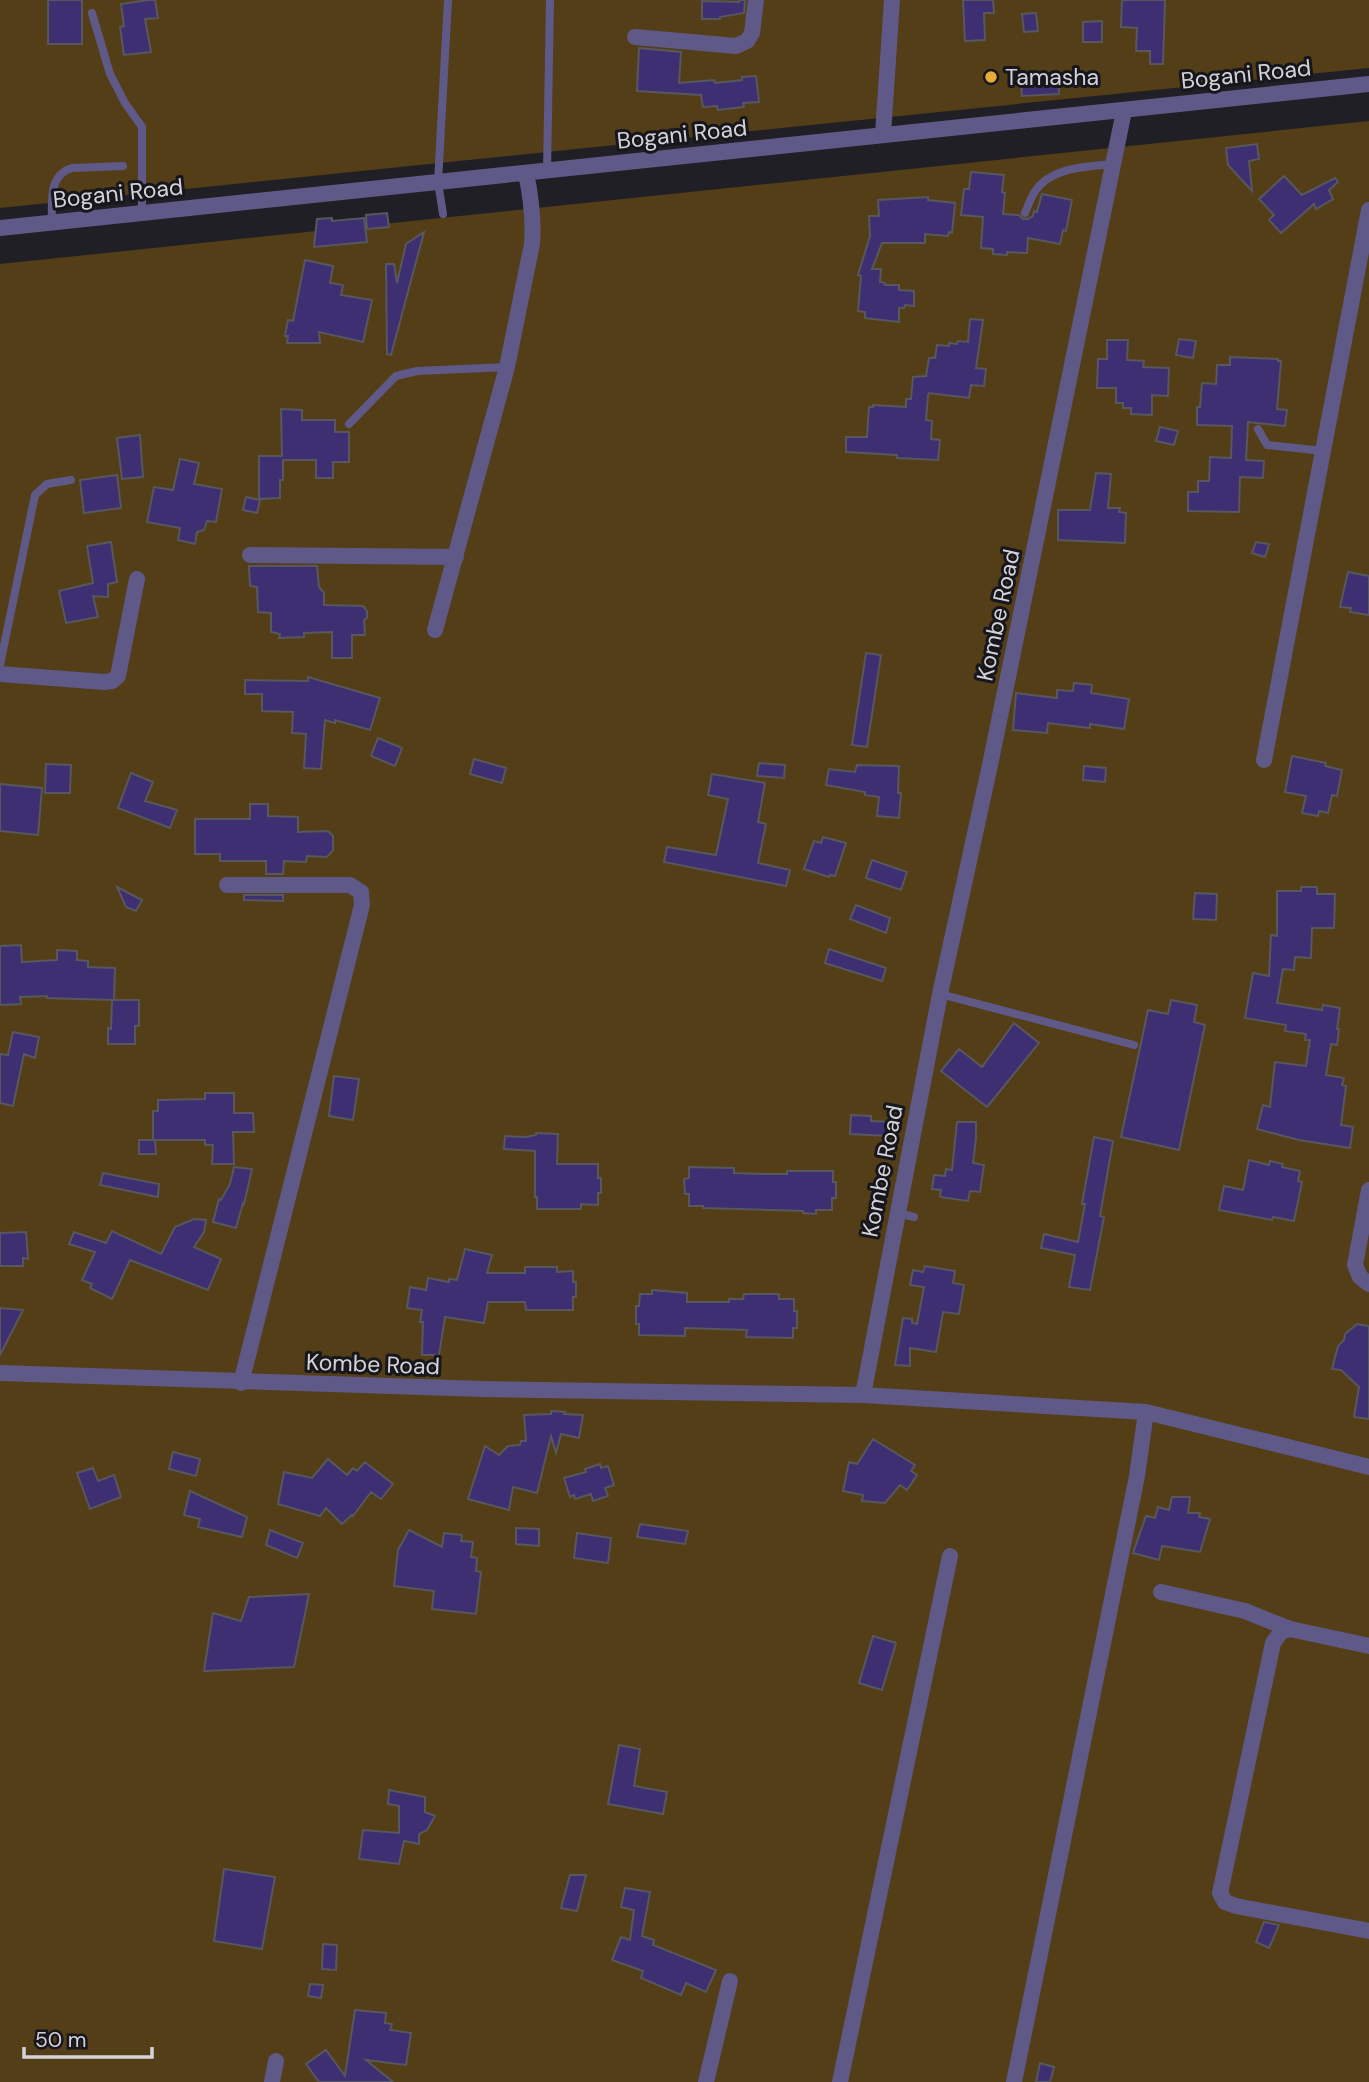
<svg xmlns="http://www.w3.org/2000/svg" width="1369" height="2082" font-family="'DM Sans',sans-serif">
	<style>
		.garden { fill: #543e18 }
		.building { fill: #3d2f71; stroke: #57575e; stroke-width: 2 }
		.lines { fill: none; stroke-linecap: round; stroke-linejoin: round }
		.lane { stroke: #5f5988; stroke-width: 8 }
		.street { stroke: #5f5988; stroke-width: 16 }
		.poi-dot { fill: #e9ab38; stroke: #16161c; stroke-width: 2.5 }
		.labels { text-anchor: middle; stroke-width: 6; stroke-linejoin: round; paint-order: stroke }
		.street-label { font-size: 23px; fill: #d3d3d7; stroke: #16161c }
		.poi-label { font-size: 23px; fill: #d3d3d7; stroke: #16161c; text-anchor: start }
	</style>
	<rect width="100%" height="100%" fill="#201f25"/>
	<path class="garden" d="M0,0H1369V68L0,208Z
		M1369,121V2082H0V264Z"/>
	<path class="building" d="M48,0H82V44H48Z
		M148,0H155L158,18L145,19L151,52L124,55L120,27L124,26L121,4Z
		M739,0H745L744,13L720,17V19H702V1L739,2Z
		M963,0H993L994,13H984L985,40L965,41Z
		M1122,0H1165L1163,64H1150V51H1136L1137,28L1121,27Z
		M1036,13L1038,31L1024,32L1022,14Z
		M1102,21V42H1083V22Z
		M639,48L681,52L679,83L714,80L715,83L742,80V77L756,76L759,102L743,103L744,107L718,110L717,106L703,107L701,95L637,91Z
		M1058,76L1059,94L1022,96L1021,78Z
		M1257,144L1259,159L1249,161L1252,191L1228,165L1226,148Z
		M971,172L1004,175L1002,192L1005,193L1003,214L1019,215L1023,219H1028L1033,216L1034,211L1037,212L1042,194L1072,200L1066,231L1063,230L1060,244L1028,238L1027,253L1007,252V255L993,254V249L981,248L983,217L961,215L964,189H969Z
		M1284,176L1302,195L1335,178L1338,182L1329,190L1333,199L1316,209L1314,204L1281,233L1269,220L1274,215L1259,199Z
		M928,197V200L955,203L952,233L949,232L948,236L925,234V243H882L872,269H881L880,282L885,283V285H899V290L914,291V306L905,305L904,308H899V322L865,318V312L858,311L861,276L858,275L870,236L869,216H879L878,200Z
		M387,213L389,227L367,229L366,215Z
		M332,218V221L364,218L367,242L314,247L317,219Z
		M424,232L391,355L387,354L386,264H394L397,283L406,244Z
		M305,260L333,266L330,283L343,285L341,295L372,300L363,342L319,332L320,343H287L288,336H285L288,320L293,321Z
		M970,319L983,320L976,368L986,369L984,386L971,385L969,398L929,393L928,395L926,420L932,421L931,439L940,440L938,460L897,458V455L846,452V437H867L869,407H873V405L906,407V399H911L913,377L926,376L929,358H935L937,345L949,346V343L957,344L958,341L968,342Z
		M1179,339L1196,341L1193,358L1176,355Z
		M1107,340H1128L1127,360L1144,361L1143,367L1169,368L1168,396L1152,395V415L1131,414V408H1123V403H1116V388H1097L1098,359H1107Z
		M1230,357L1278,359V361H1281L1277,409L1287,410L1285,426L1248,422L1246,460L1264,461L1263,478L1240,477L1239,512L1188,511V492H1198V481H1209L1210,457L1231,458L1232,426L1197,425V407H1200L1202,383L1216,384L1217,365H1230Z
		M281,409L302,410V420H335V432H349V462H333V478H316V460H283V480H280V498L259,499V456H282Z
		M1160,427L1178,431L1174,445L1156,441Z
		M140,435L143,477L122,479L117,438Z
		M180,459L199,463L194,484L222,489L216,522L207,521L204,530L197,532L195,544L178,540L180,528L147,522L154,487L173,490Z
		M1096,473L1111,474L1108,508H1120L1119,512L1126,513L1125,543L1058,540V510H1090Z
		M117,475L121,508L84,513L80,480Z
		M246,497L260,500L257,513L243,510Z
		M111,542L117,582L108,584V597L93,596L98,617L66,623L59,591L93,583L87,546Z
		M1256,542L1269,544L1265,557L1252,553Z
		M249,566H317L319,587L324,593V605L363,606L367,611V618L364,620L365,635H352V658H332V632L304,633V637L279,638L280,634L271,632V613L258,612L257,587L250,586Z
		M1348,572L1369,576V615L1350,612L1351,608L1340,607Z
		M866,653L881,655L867,747L852,745Z
		M308,677L380,698L370,730L335,720V723L325,720L321,769L304,768L306,734L292,733L293,712L262,711V694H245V680L308,681Z
		M1074,683L1092,685L1091,693L1129,699L1124,729L1090,724V728L1048,723L1047,733L1013,730L1016,693L1057,698V690L1073,691Z
		M378,738L402,748L395,766L371,756Z
		M1292,756L1326,763L1325,766L1342,770L1337,796L1332,795L1328,813L1319,811L1318,816L1302,813L1306,796L1285,792Z
		M474,759L506,768L502,783L470,774Z
		M759,763L785,765L784,778L757,776Z
		M46,764L71,765L70,793H45Z
		M857,765L899,766L898,793H901L899,818L877,816L879,797L865,795V792L826,785L829,769L855,772Z
		M1084,766L1106,768L1105,782L1083,780Z
		M131,773L153,782L145,801L177,810L170,828L118,808Z
		M712,774L765,783L758,822L766,824L758,863L790,870L786,886L664,862L667,847L716,855L728,799L708,795Z
		M0,784L42,788L38,835L0,831Z
		M250,804H268V816L298,817V832L328,831L333,836V850L327,857L307,856L306,862L284,861L283,874H266V861H220V854H195V819H250Z
		M823,837L846,843L835,876L830,875L829,877L804,869L814,841L821,843Z
		M872,860L907,872L901,890L866,878Z
		M117,887L142,900L136,911L126,907Z
		M1301,887H1317V894H1335L1334,928H1312L1311,958L1295,957L1294,970L1283,969L1277,1003L1322,1010L1323,1005L1340,1008L1337,1029H1339L1337,1045L1331,1044L1326,1075L1344,1078L1342,1085L1346,1086L1341,1125L1353,1127L1350,1148L1299,1140L1257,1129L1263,1105L1270,1107L1275,1062L1306,1066L1310,1040H1305L1306,1034L1285,1031L1286,1025L1245,1018L1253,973L1269,976L1271,935L1277,936V891H1301Z
		M1195,893L1217,894L1216,920L1193,919Z
		M244,895H283V901L244,900Z
		M856,905L890,918L886,933L850,919Z
		M21,945L22,962L57,960V950L77,951V960L88,961V967L115,968L114,1000H139V1026H135V1044H108V1028L111,1029L112,1000L47,998V996L20,997L21,1004L0,1005V946Z
		M829,949L886,968L882,981L825,963Z
		M1171,1000L1197,1005L1194,1022L1205,1025L1179,1150L1121,1137L1148,1010L1168,1014Z
		M1014,1023L1039,1043L987,1107L941,1071L959,1049L982,1067Z
		M13,1032L39,1037L35,1058L24,1054L13,1106L0,1103V1054L8,1055Z
		M334,1076L359,1079L353,1120L329,1116Z
		M205,1093H234V1113H253L254,1132H233L234,1164H212L213,1145H205V1140H153V1111H158V1100L205,1099Z
		M851,1115L871,1116V1121L891,1122L890,1136L850,1134Z
		M957,1122H976V1138L973,1163L984,1165L980,1192L970,1191L968,1201L940,1197L941,1190L932,1189L934,1175L945,1176L946,1169L952,1170Z
		M536,1133L558,1134L557,1164H598V1178H601V1193H598V1205L581,1204V1209H537V1197H535V1151L504,1149L505,1136L526,1137L536,1135Z
		M1094,1137L1113,1141L1100,1216L1104,1217L1090,1290L1069,1287L1075,1255L1041,1248L1044,1234L1078,1242L1085,1204H1082Z
		M139,1140H155L156,1154H139Z
		M1249,1160L1269,1165L1270,1161L1283,1164L1282,1167L1300,1171L1298,1181L1302,1182L1294,1221L1273,1217L1272,1220L1219,1210L1224,1186L1243,1190Z
		M234,1167L252,1169L244,1204L243,1203L236,1228L213,1222L219,1199L221,1200L230,1184Z
		M689,1167L734,1168V1173L762,1174H787V1171H833V1182H836V1198H832V1210H816V1214L803,1213V1211L703,1208V1206H689V1194H685L684,1179L689,1178Z
		M103,1173L159,1184L158,1197L100,1185Z
		M194,1219L206,1220L204,1232L194,1247L221,1259L208,1290L130,1260L112,1299L90,1288L92,1284L82,1280L95,1252L69,1244L74,1232L106,1243L112,1231L161,1254L175,1227Z
		M26,1232L28,1259L23,1258V1266H0V1233Z
		M465,1249L492,1255L487,1273H525V1267H557V1272L573,1271V1282H576V1297H573V1310H526L525,1302H488L484,1323L445,1317L439,1355H422L423,1322H420L422,1310L407,1308L410,1287L426,1290L428,1278L449,1282V1279L457,1280Z
		M925,1266L955,1271L953,1283L964,1285L959,1314L943,1312L936,1352L910,1348V1366L895,1365L903,1318L912,1319V1323L917,1324L924,1287L910,1285L913,1270L923,1272Z
		M652,1290L687,1293V1302H729V1299H743L744,1294H779V1299H794V1311H797V1328H793V1338L746,1337L747,1330L685,1328V1336L639,1335V1324H636V1306H639L640,1294H652Z
		M0,1308L23,1310L0,1355Z
		M1357,1324L1369,1326V1419L1354,1417L1359,1387L1341,1370L1332,1369L1338,1346L1344,1340L1345,1334Z
		M551,1411L565,1412L564,1414L583,1415L579,1438L561,1434L556,1453L551,1436L537,1493L513,1487L509,1510L468,1499L485,1446L499,1455L508,1446L520,1445L521,1441H526L524,1415L551,1414Z
		M873,1439L915,1465L911,1471L917,1475L907,1490L900,1485L885,1503L862,1501L863,1495L843,1491L849,1462L857,1464Z
		M173,1452L200,1459L196,1476L169,1469Z
		M328,1459L347,1475L353,1468L357,1471L365,1462L393,1484L381,1499L371,1492L353,1516L352,1515L342,1524L326,1508L320,1516L278,1504L284,1472L312,1478Z
		M600,1464L601,1468L608,1466L614,1485L605,1488L608,1496L593,1501L591,1494L575,1499L574,1495L570,1497L564,1478L586,1472L585,1469Z
		M93,1468L98,1481L114,1475L121,1497L90,1509L77,1473Z
		M190,1491L247,1517L242,1537L198,1527L200,1519L184,1515Z
		M1172,1497H1190L1188,1513H1200L1199,1517L1210,1519L1200,1552L1162,1546L1159,1560L1133,1553L1146,1516L1155,1518L1158,1507L1169,1510Z
		M640,1524L688,1531L685,1544L637,1537Z
		M516,1528L539,1529V1546L516,1544Z
		M270,1530L303,1543L297,1558L266,1545Z
		M409,1530L442,1547L444,1533L462,1535L461,1541L473,1542L471,1557L477,1558L476,1571L481,1572L476,1614L432,1609L434,1591L394,1586L398,1550Z
		M577,1533L611,1538L608,1563L574,1558Z
		M309,1594L294,1667L204,1671L213,1613L241,1621L249,1597Z
		M873,1636L896,1643L882,1690L859,1683Z
		M619,1745L640,1749L634,1786L667,1792L663,1814L608,1804Z
		M389,1790L425,1797V1812L435,1816L427,1830L419,1834V1844L404,1841L399,1864L359,1859L363,1830L399,1833V1806L388,1804Z
		M224,1869L275,1877L262,1949L214,1941Z
		M570,1875H586L577,1911L561,1908Z
		M625,1888L650,1892L642,1936L654,1940L653,1945L716,1970L706,1992L686,1983L681,1995L641,1978L643,1971L612,1960L621,1937L630,1940L634,1910L621,1907Z
		M1264,1922L1279,1925L1269,1948L1256,1942Z
		M323,1944L337,1945L336,1970L322,1969Z
		M310,1984L323,1985L321,1998L308,1996Z
		M355,2010L386,2013L385,2023L392,2024L390,2030L411,2033L406,2065L366,2060L393,2082H319L306,2064L326,2050L345,2076Z
		M1040,2063L1054,2067L1050,2082H1036Z"/>
	<g class="lines">
		<path class="lane" d="M92,13L110,74L125,103L142,127V213
			M547,171L550,0
			M1025,213C1028,206 1030,199 1034,193C1049,167 1088,166 1114,164
			M443,214L438,182L448,0
			M52,223C52,202 48,175 72,168L123,166
			M349,424L396,376L417,371L507,367
			M1258,429L1267,445L1323,451
			M0,665L35,495L47,484L71,480
			M940,994L1134,1045
			M897,1213L914,1217"/>
		<path class="street" d="M635,37L736,46L747,41L752,33L756,0
			M883,134L892,0
			M0,228L1369,84
			M250,555L456,557
			M435,630L507,367L532,244C534,219 531,197 526,173
			M0,674L104,682L112,681L118,676L137,579
			M1264,760L1369,210
			M227,885H350L361,892L362,905L241,1383
			M1369,1190L1355,1265L1360,1277L1369,1284
			M0,1373L482,1389L863,1395L940,994L990,765L1124,111
			M863,1395L1146,1412L1369,1467
			M1161,1592L1245,1611L1290,1629L1369,1646
			M1290,1629L1281,1632L1273,1643L1220,1893L1225,1902L1236,1906L1369,1931
			M272,2082L276,2061
			M706,2082L730,1981
			M840,2082L950,1556
			M1014,2082L1137,1476L1146,1412"/>
	</g>
	<circle class="poi-dot" cx="991" cy="77" r="7"/>
	<g class="labels">
		<g class="street-label">
			<text transform="translate(1246 74) rotate(-6)" y="8">Bogani Road</text>
			<text transform="translate(682 134) rotate(-6)" y="8">Bogani Road</text>
			<text transform="translate(118 193) rotate(-6)" y="8">Bogani Road</text>
			<text transform="translate(998 615) rotate(-78)" y="8">Kombe Road</text>
			<text transform="translate(882 1171) rotate(-79)" y="8">Kombe Road</text>
			<text transform="translate(373 1364) rotate(2)" y="8">Kombe Road</text>
		</g>
		<g class="poi-label">
			<text x="1005" y="85">Tamasha</text>
		</g>
	</g>
	<path d="M24 2047v10h128v-10" fill="none" stroke="#d3d3d7" stroke-width="3.5"/>
	<text x="35" y="2047" font-size="21" fill="#d3d3d7" stroke="#16161c" stroke-width="5" paint-order="stroke">50 m</text>
</svg>
